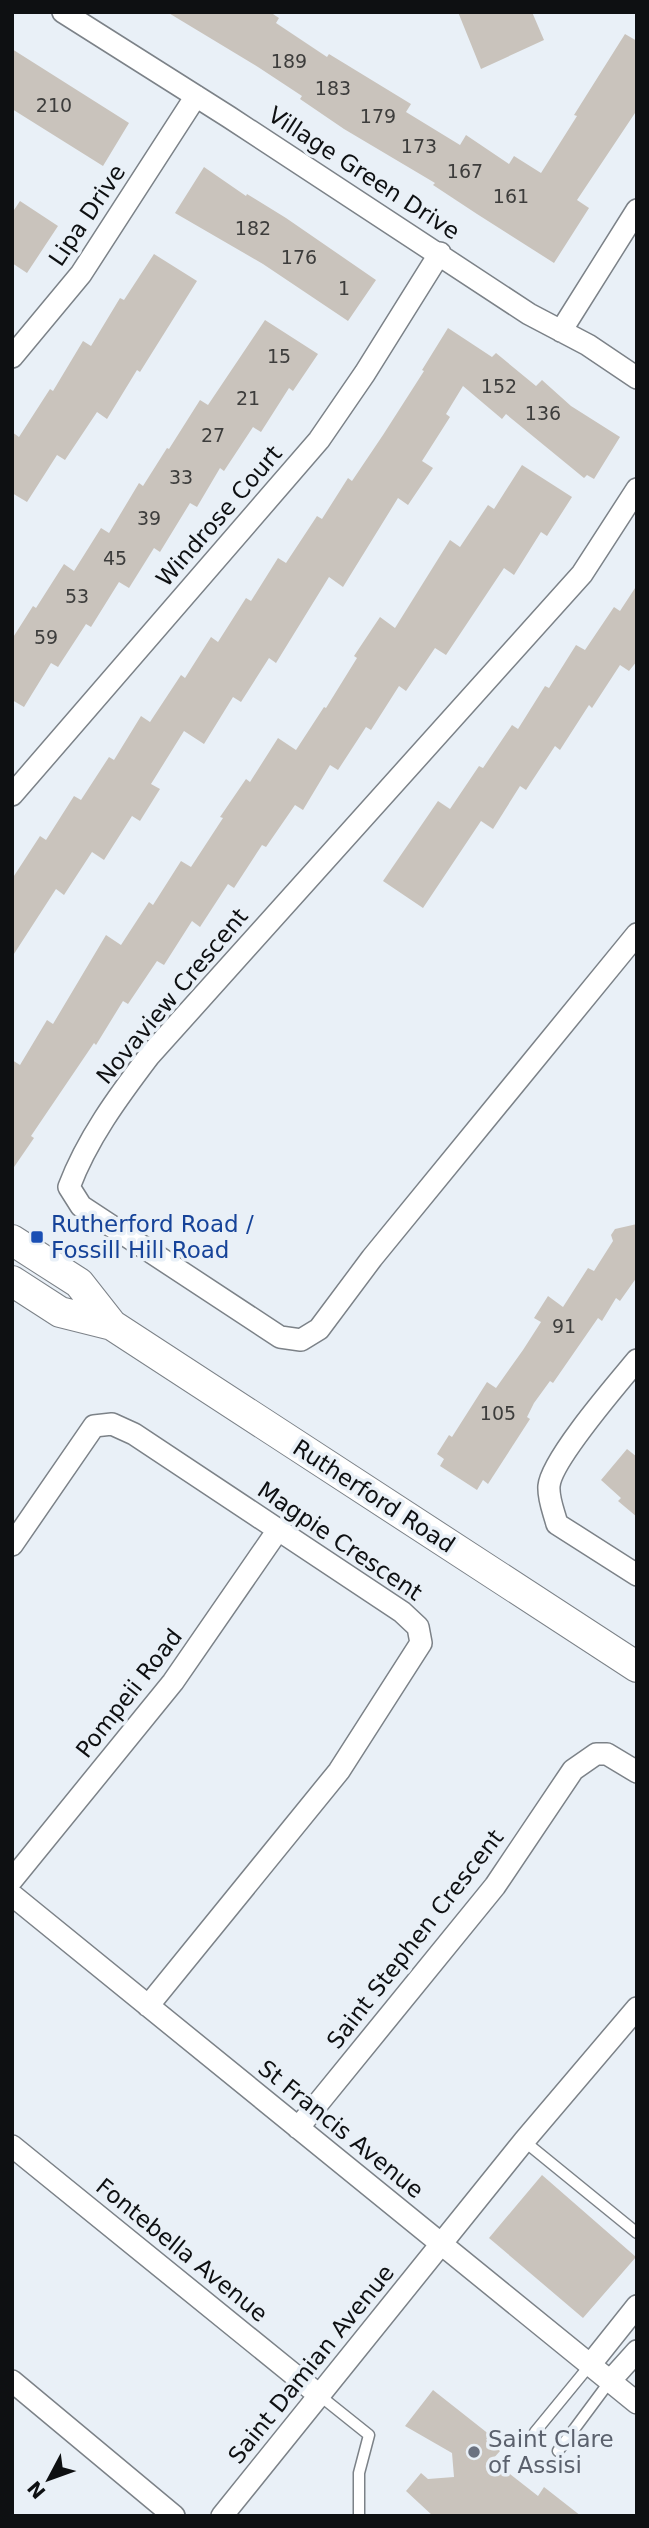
<svg xmlns="http://www.w3.org/2000/svg" width="649" height="2528" font-family="'DejaVu Sans',sans-serif">
	<style>
		.building { fill: #c9c3bc }
		.lines { fill: none; stroke-linecap: round; stroke-linejoin: round }
		.lane-casing { stroke: #7c8288; stroke-width: 13 }
		.street-casing { stroke: #7c8288; stroke-width: 24 }
		.secondary-casing { stroke: #7c8288; stroke-width: 32 }
		.lane { stroke: #fff; stroke-width: 10 }
		.street { stroke: #fff; stroke-width: 21 }
		.secondary { stroke: #fff; stroke-width: 30 }
		.transit-dot { fill: #1a4fb4; stroke: #e9f0f7; stroke-width: 2.5 }
		.worship-dot { fill: #6b7280; stroke: #e9f0f7; stroke-width: 2.5 }
		.labels { text-anchor: middle; stroke-width: 7; stroke-linejoin: round; paint-order: stroke }
		.number-label { font-size: 19px; fill: #3d3d3c }
		.street-label { font-size: 23px; fill: #0e1012; stroke: #e9f0f7 }
		.transit-label { font-size: 23px; fill: #164399; stroke: #e9f0f7; text-anchor: start }
		.worship-label { font-size: 23px; fill: #5b616d; stroke: #e9f0f7; text-anchor: start }
	</style>
	<rect width="100%" height="100%" fill="#e9f0f7"/>
	<path class="building" d="M167,12H270L279,18L276,23L327,57L329,54L411,104L406,112L460,145L466,135L509,164L514,156L541,173L577,116L574,115L625,34L637,41V110L577,200L589,208L554,263L477,214L433,185L435,183L344,129L300,99L302,96L258,67Z
		M458,12H532L544,40L481,69Z
		M12,49L129,123L103,166L12,109Z
		M204,167L246,196L247,194L286,218L376,280L348,321L263,264L175,213Z
		M20,201L58,226L27,273L12,263V213Z
		M154,254L197,281L140,372L137,370L107,419L97,412L65,460L57,455L27,502L12,493V432L19,437L50,389L53,391L83,341L91,346L120,298L124,300Z
		M265,320L318,354L293,391L289,388L261,432L253,427L224,471L220,468L197,507L190,503L160,552L154,548L129,588L119,582L91,627L86,624L58,667L51,663L24,707L12,700V639L33,606L36,608L64,564L74,571L101,528L109,533L139,483L143,486L167,448L169,449L200,400L208,405Z
		M448,328L492,357L496,353L536,386L542,380L571,406L620,437L594,479L587,475L584,478L506,414L502,419L463,386L446,414L450,417L422,461L433,468L408,505L398,498L343,587L329,577L276,663L269,658L241,702L233,697L204,744L184,731L151,784L160,789L140,821L132,816L104,860L92,852L64,895L56,889L12,957V879L40,836L46,840L74,796L81,800L109,757L114,760L141,716L150,722L181,675L185,678L211,637L218,642L246,598L251,601L278,558L286,563L317,516L322,519L348,478L352,481L383,435L424,371L422,370Z
		M522,465L572,497L547,536L541,532L514,575L504,568L446,655L435,648L406,691L399,686L371,730L366,727L338,770L330,765L303,810L295,805L266,847L262,845L234,888L228,884L200,927L192,921L164,965L157,961L128,1004L123,1001L96,1045L94,1043L31,1136L34,1138L12,1170V1060L20,1065L47,1020L53,1024L106,935L121,945L149,902L153,905L181,861L191,867L223,818L220,817L246,779L250,782L278,738L296,750L324,707L326,708L357,658L354,656L380,617L395,628L450,540L460,547L488,505L494,509Z
		M637,585V661L629,671L620,665L592,708L589,705L560,750L555,746L526,790L520,786L493,829L481,821L423,908L383,881L438,801L450,809L479,766L483,768L512,725L518,729L545,686L549,688L576,645L585,650L614,607L620,611Z
		M637,1224V1277L620,1301L616,1298L602,1321L598,1318L553,1383L550,1381L534,1403L527,1417L530,1419L488,1484L483,1480L477,1490L440,1466L444,1459L437,1454L449,1435L452,1437L487,1382L496,1388L523,1350L541,1322L534,1318L548,1296L563,1307L588,1268L594,1271L613,1241L611,1235L615,1229Z
		M627,1449L637,1457V1517L618,1501L621,1498L601,1480Z
		M542,2175L636,2257L583,2318L489,2238Z
		M433,2390L490,2435L486,2440L500,2451L492,2460L538,2496L544,2487L581,2516H433L406,2491L421,2473L428,2479L454,2477L452,2453L405,2426Z"/>
	<g class="lines">
		<defs>
			<path id="lane" d="M524,2141L637,2233
				M319,2395L369,2435L359,2473V2516
				M535,2432L590,2365
				M558,2451L610,2381"/>
			<path id="street" d="M63,12L229,117L529,314L588,345L637,378
				M561,331L637,210
				M12,357L81,274L196,96
				M637,489L582,574L149,1056C118,1097 87,1139 69,1187L81,1206L280,1337L301,1340L319,1329L372,1258L637,934
				M12,795L319,440L365,373L440,253
				M637,1360C618,1383 551,1460 549,1486C548,1499 554,1512 557,1524L637,1575
				M12,1545L94,1426L112,1424L134,1434L402,1612L418,1627L421,1643L339,1771L148,2006
				M12,1880L173,1682L278,1530
				M12,1895L637,2403
				M298,2128L495,1886L573,1770L596,1754H607L637,1772
				M12,2146L319,2395
				M590,2365L637,2306
				M12,2381L174,2516
				M610,2381L637,2351
				M222,2516L524,2141L637,2008"/>
			<path id="secondary" d="M12,1240L79,1283L112,1325
				M12,1281L60,1312L112,1325L637,1667"/>
		</defs>
		<use href="#lane" class="lane-casing"/>
		<use href="#street" class="street-casing"/>
		<use href="#secondary" class="secondary-casing"/>
		<use href="#lane" class="lane"/>
		<use href="#street" class="street"/>
		<use href="#secondary" class="secondary"/>
	</g>
	<rect class="transit-dot" x="30" y="1230" width="14" height="14" rx="3.5"/>
	<circle class="worship-dot" cx="474" cy="2452" r="7"/>
	<g class="labels">
		<g class="number-label">
			<text x="289" y="68">189</text>
			<text x="333" y="95">183</text>
			<text x="54" y="112">210</text>
			<text x="378" y="123">179</text>
			<text x="419" y="153">173</text>
			<text x="465" y="178">167</text>
			<text x="511" y="203">161</text>
			<text x="253" y="235">182</text>
			<text x="299" y="264">176</text>
			<text x="344" y="295">1</text>
			<text x="279" y="363">15</text>
			<text x="499" y="393">152</text>
			<text x="248" y="405">21</text>
			<text x="543" y="420">136</text>
			<text x="213" y="442">27</text>
			<text x="181" y="484">33</text>
			<text x="149" y="525">39</text>
			<text x="115" y="565">45</text>
			<text x="77" y="603">53</text>
			<text x="46" y="644">59</text>
			<text x="564" y="1333">91</text>
			<text x="498" y="1420">105</text>
		</g>
		<g class="street-label">
			<text transform="translate(364 173) rotate(33)" y="8">Village Green Drive</text>
			<text transform="translate(87 215) rotate(-56)" y="8">Lipa Drive</text>
			<text transform="translate(219 516) rotate(-49)" y="8">Windrose Court</text>
			<text transform="translate(172 996) rotate(-50)" y="8">Novaview Crescent</text>
			<text transform="translate(374 1496) rotate(33)" y="8">Rutherford Road</text>
			<text transform="translate(340 1541) rotate(34)" y="8">Magpie Crescent</text>
			<text transform="translate(129 1693) rotate(-52)" y="8">Pompeii Road</text>
			<text transform="translate(415 1939) rotate(-52)" y="8">Saint Stephen Crescent</text>
			<text transform="translate(341 2129) rotate(39)" y="8">St Francis Avenue</text>
			<text transform="translate(182 2250) rotate(39)" y="8">Fontebella Avenue</text>
			<text transform="translate(311 2364) rotate(-51)" y="8">Saint Damian Avenue</text>
		</g>
		<g class="transit-label">
			<text x="51" y="1232">Rutherford Road /<tspan x="51" dy="26">Fossill Hill Road</tspan></text>
		</g>
		<g class="worship-label">
			<text x="488" y="2447">Saint Clare<tspan x="488" dy="26">of Assisi</tspan></text>
		</g>
	</g>
	<rect width="649" height="2528" fill="none" stroke="#0e1012" stroke-width="28"/>
	<g transform="translate(49 2479) rotate(229)" stroke="#e9f0f7" stroke-width="5" paint-order="stroke">
	<path d="M0-5L12 26L0 18L-12 26Z" fill="#0e1012"/>
	<text y="-10" font-size="19" font-weight="bold" text-anchor="middle" fill="#0e1012">N</text>
	</g>
</svg>
